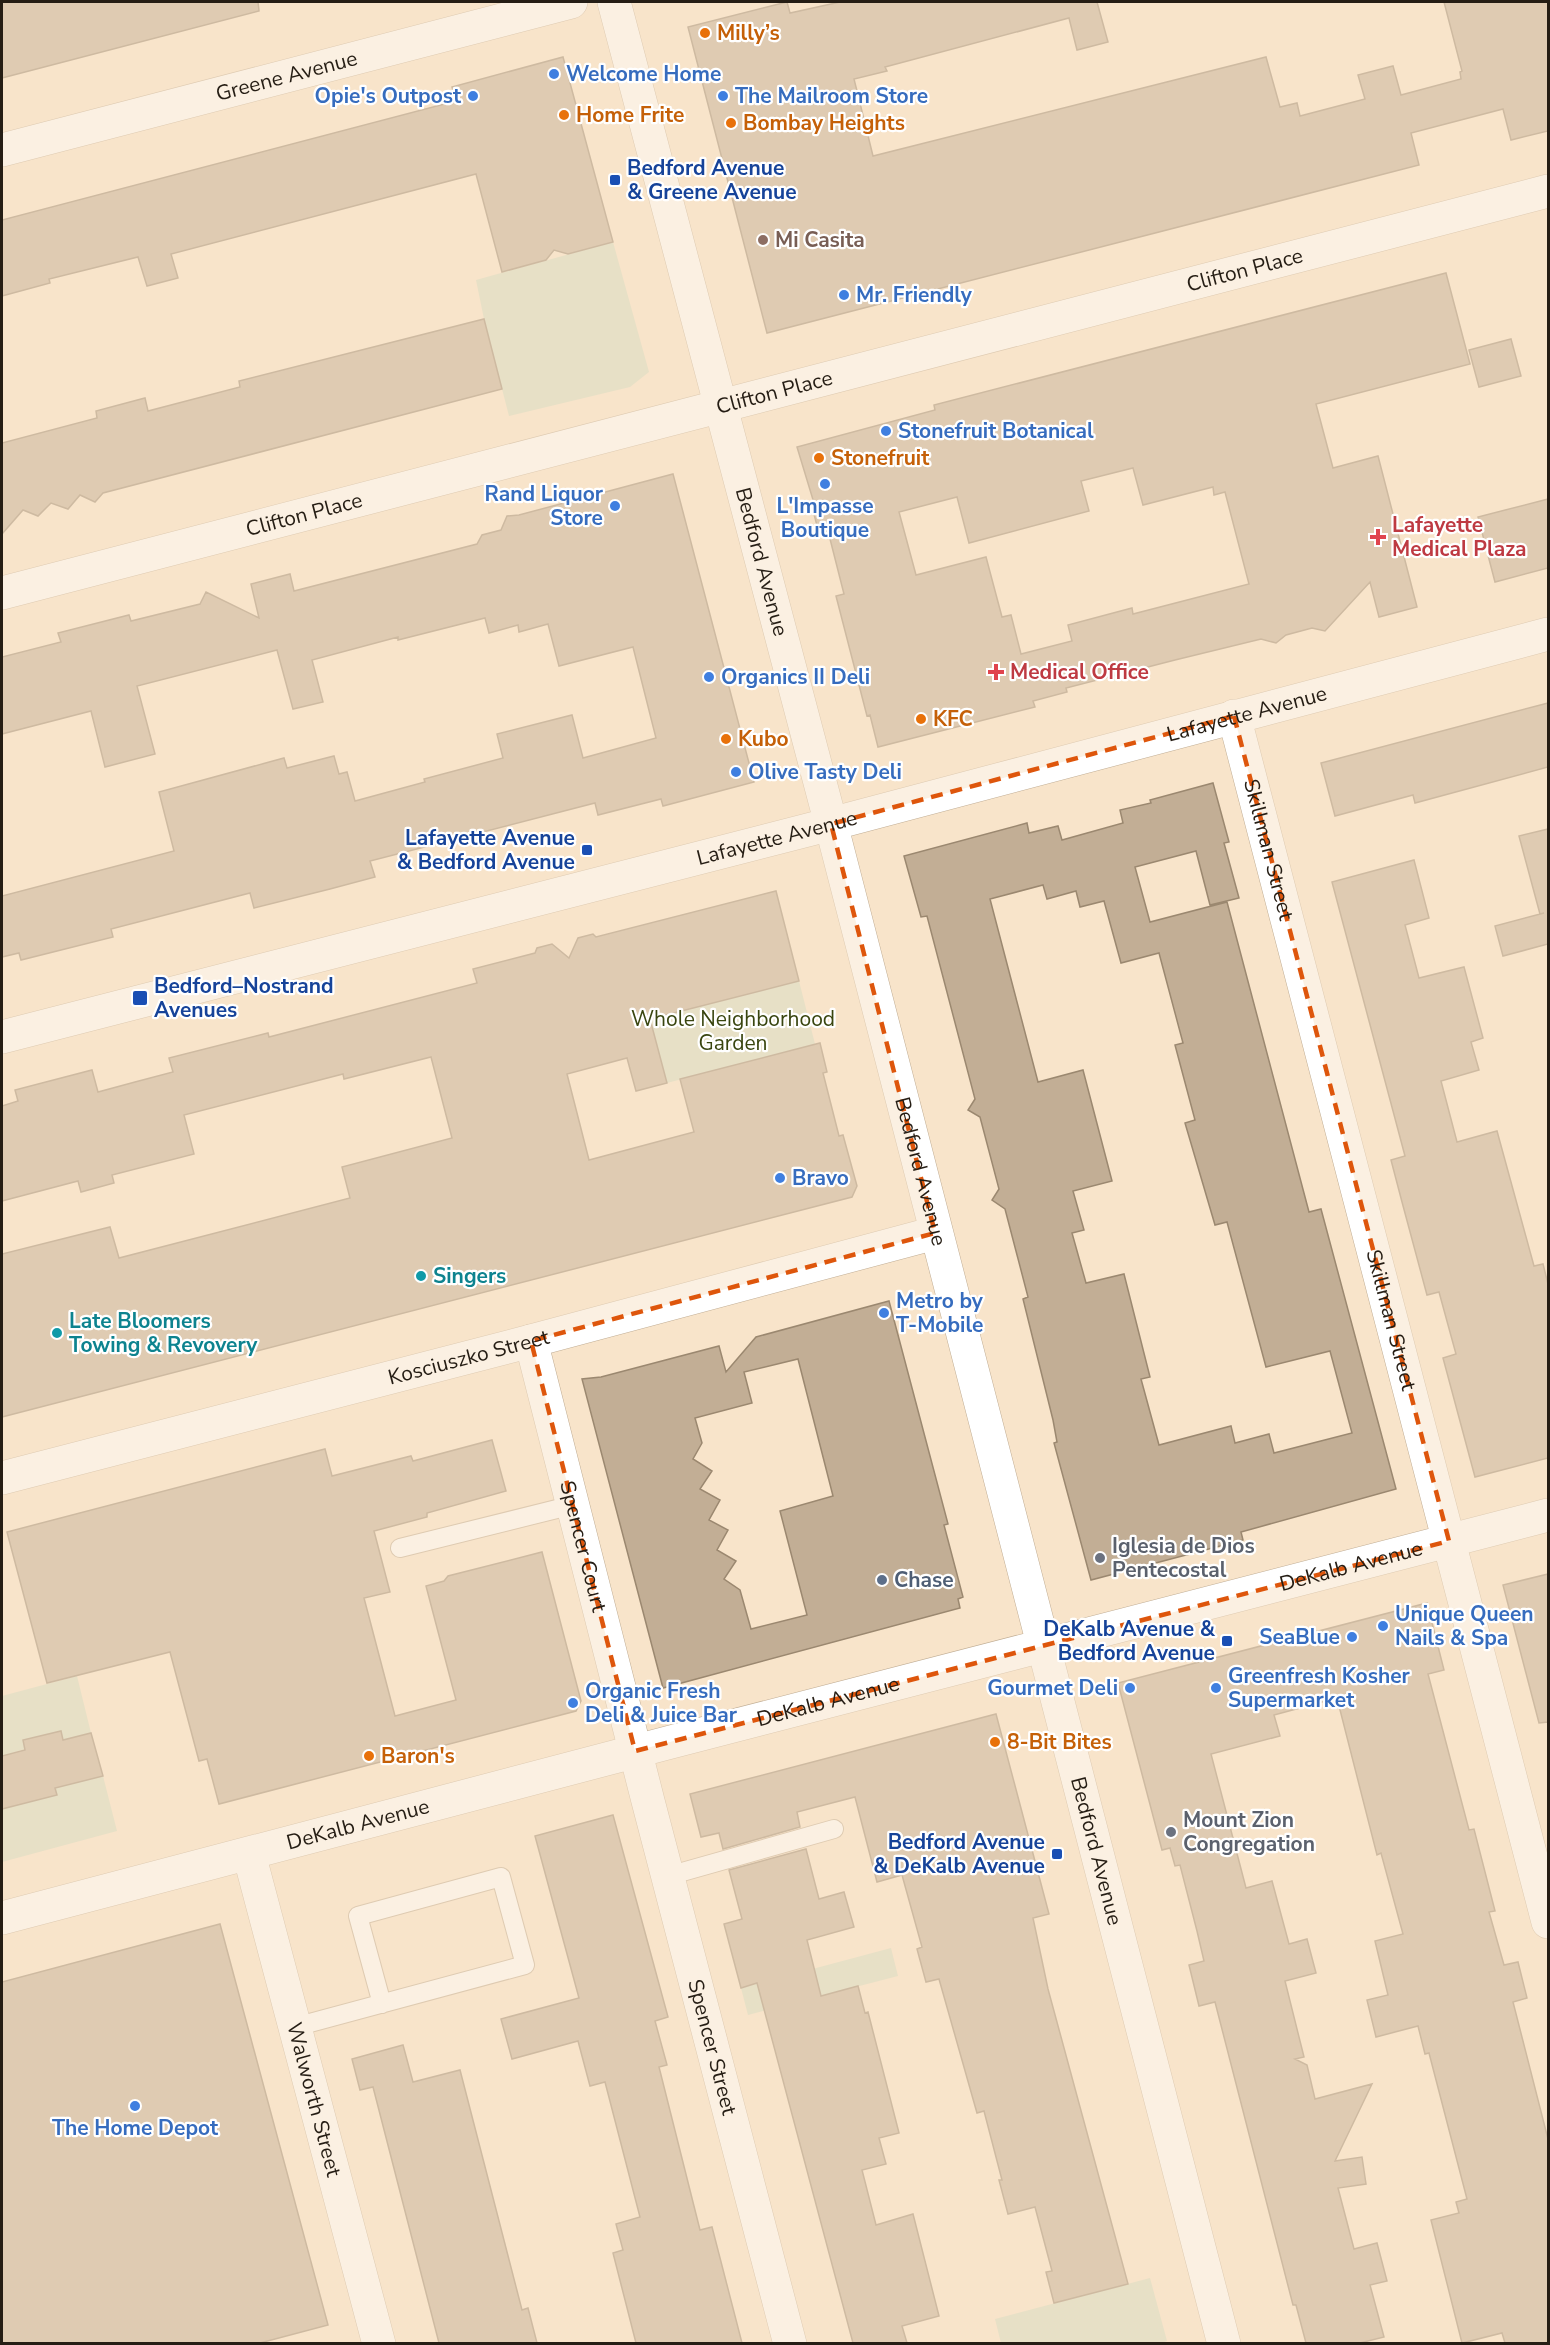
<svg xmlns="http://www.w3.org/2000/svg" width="1550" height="2345" font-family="'Nunito Sans',sans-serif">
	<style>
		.green { fill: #d3dbc1 }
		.building { fill: #c2ae95; stroke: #9b8870; stroke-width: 1.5; fill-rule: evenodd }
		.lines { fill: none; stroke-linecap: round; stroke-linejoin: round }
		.lane-casing { stroke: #c0ad94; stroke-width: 20 }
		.street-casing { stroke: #c0ad94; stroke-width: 34 }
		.secondary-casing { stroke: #c0ad94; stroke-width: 34 }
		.lane { stroke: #fff; stroke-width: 18 }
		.street { stroke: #fff; stroke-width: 33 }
		.secondary { stroke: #fff; stroke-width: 33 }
		.marked { fill: none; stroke: #de560c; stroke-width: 4.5; stroke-dasharray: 12 8; stroke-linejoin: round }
		.food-dot { fill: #e8710a; stroke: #fff; stroke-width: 2 }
		.shop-dot { fill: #3f7fe0; stroke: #fff; stroke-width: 2 }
		.transit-dot { fill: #1a4fb4; stroke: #fff; stroke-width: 2 }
		.education-dot { fill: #8d6e63; stroke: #fff; stroke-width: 2 }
		.health-dot { fill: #e0444e; stroke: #fff; stroke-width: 2 }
		.culture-dot { fill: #0f9aa8; stroke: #fff; stroke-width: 2 }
		.worship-dot { fill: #6b7280; stroke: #fff; stroke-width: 2 }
		.service-dot { fill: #5c6f8a; stroke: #fff; stroke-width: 2 }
		.labels { text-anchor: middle; stroke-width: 4.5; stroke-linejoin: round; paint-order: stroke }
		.food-label { font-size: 21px; font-weight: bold; fill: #c56008; stroke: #fff; text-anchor: start }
		.shop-label { font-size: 21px; font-weight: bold; fill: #366cbe; stroke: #fff; text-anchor: start }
		.street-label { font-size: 21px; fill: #251d14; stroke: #fff }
		.transit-label { font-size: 21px; font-weight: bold; fill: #164399; stroke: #fff; text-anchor: end }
		.education-label { font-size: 21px; font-weight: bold; fill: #785e54; stroke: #fff; text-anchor: start }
		.health-label { font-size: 21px; font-weight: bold; fill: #be3a42; stroke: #fff; text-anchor: start }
		.park-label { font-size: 21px; fill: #39450f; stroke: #fff }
		.culture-label { font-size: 21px; font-weight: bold; fill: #0d838f; stroke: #fff; text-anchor: start }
		.worship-label { font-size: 21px; font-weight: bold; fill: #5b616d; stroke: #fff; text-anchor: start }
		.service-label { font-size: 21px; font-weight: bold; fill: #4e5e75; stroke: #fff; text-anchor: start }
	</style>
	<rect width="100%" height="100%" fill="#f8e4ca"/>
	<path class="green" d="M613,242L649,372L630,387L509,416L484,319L476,280Z
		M799,981L815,1044L667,1083L650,1019Z
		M77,1676L91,1733L63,1740L61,1731L23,1740L25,1749L2,1756V1696Z
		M103,1776L117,1831L2,1862V1809L56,1795L55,1788Z
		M891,1948L898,1976L748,2015L741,1988Z
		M1150,2278L1167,2341L1159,2344L1001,2343L995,2319Z"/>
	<path class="building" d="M2,2H258L259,11L2,78Z
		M787,2L790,13L840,2H1097L1108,42L1077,50L1069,18L885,67L887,71L854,79L873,156L1266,57L1280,107L1297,103L1300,116L1365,99L1358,75L1393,66L1401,95L1461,79L1460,72L1462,71L1444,2H1548V131L1511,140L1503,109L1411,133L1419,165L767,333L688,27Z
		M563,57L613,242L568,254L554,250L546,260L502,272L476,174L171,254L178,278L147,286L138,257L49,279L50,283L2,296V220L456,101L452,87Z
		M1446,273L1470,364L1316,404L1333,468L1378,456L1417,607L1379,617L1370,582L1325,631L1312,628L1286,635L1276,643L1261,639L1175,660L1066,688L1067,692L1033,701L1035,707L878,747L870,715L867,716L836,596L844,594L828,531L819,533L811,503H814L797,447L935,410L934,405ZM1133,468L1143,505L1213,487L1214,495L1225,492L1249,584L1133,614L1132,608L1068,625L1072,641L1021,654L1011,615L1002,617L986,557L916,575L899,512L957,497L969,543L1089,511L1081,481Z
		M484,319L502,389L103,493L95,502L80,495L68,509L51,503L38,516L23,510L2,534V443L97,418L96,411L145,398L148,411L240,387L239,381Z
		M1511,339L1521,376L1479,387L1469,350Z
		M673,474L754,782L663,806L661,799L598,815L595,803L370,861L375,877L330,889L254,908L250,893L111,929L113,937L21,960L19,953L2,957V896L174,851L159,792L284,758L287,768L334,756L339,774L347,772L355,801L425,782L424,779L503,758L497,734L572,715L583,758L656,738L633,647L559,666L548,624L519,632L518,625L489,633L485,618L398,640V637L312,660L323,702L293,709L277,650L137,686L155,754L105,767L91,711L2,734V657L61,642L58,633L129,615L131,621L200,604L206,592L259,618L251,584L290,574L294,591L477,544L482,535L501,530L507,516L519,515Z
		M1548,499V568L1495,582L1478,517Z
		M1548,703V767L1415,803L1413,795L1335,816L1321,763Z
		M1213,783L1229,842L1224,843L1239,898L1210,905L1196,851L1135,867L1150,922L1227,902L1309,1212L1321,1209L1396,1489L1241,1532L1243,1540L1091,1580L1054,1443L1057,1442L1053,1420L1023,1299L1028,1297L1005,1209L992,1200L999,1189L980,1117L968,1110L975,1099L927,916L921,917L904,856L1027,823L1029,833L1058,826L1062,840L1123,823L1120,810L1151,803L1150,800ZM1043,885L1047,899L1076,891L1080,907L1104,901L1121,963L1159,953L1183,1043L1175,1045L1195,1120L1185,1123L1215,1225L1227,1222L1266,1367L1330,1351L1352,1433L1274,1453L1269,1434L1235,1443L1231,1426L1159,1445L1141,1379L1150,1377L1124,1274L1086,1283L1072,1233L1084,1230L1073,1191L1112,1181L1083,1070L1038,1082L990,899Z
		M1548,829V944L1503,956L1495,926L1544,913L1540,914L1519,836Z
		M1414,860L1429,918L1405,925L1419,978L1464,967L1483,1038L1471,1042L1479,1070L1441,1081L1457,1142L1497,1131L1534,1266L1543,1264L1548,1284V1458L1475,1477L1443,1358L1456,1354L1439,1292L1427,1295L1402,1202L1391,1160L1405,1156L1332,882Z
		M776,891L799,981L650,1019L667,1083L636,1091L627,1058L567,1074L589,1160L694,1132L680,1079L820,1043L827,1072L823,1073L839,1136L843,1135L857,1186L852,1197L2,1417V1254L110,1227L119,1258L350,1198L342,1167L452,1138L431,1057L344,1079L343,1074L184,1115L194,1154L112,1175L114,1183L81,1192L78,1181L2,1201V1106L18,1101L15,1090L92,1070L98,1092L135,1082L173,1072L169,1058L268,1033L269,1037L477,983L473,969L535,953L537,948L552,944L569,958L578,938L593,934L596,937Z
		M889,1301L948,1524L944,1525L963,1597L958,1599L960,1608L663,1688L582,1379L601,1377L719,1346L726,1372L756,1337ZM798,1359L833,1496L780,1511L807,1615L751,1629L740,1590L724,1579L736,1561L717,1550L728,1530L709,1520L720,1500L700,1489L712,1471L693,1459L702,1443L695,1418L752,1403L744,1372Z
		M492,1440L506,1491L427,1513V1517L374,1531L390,1592L364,1598L395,1716L456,1700L426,1586L444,1581L448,1576L542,1552L581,1701L576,1711L219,1804L207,1759L199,1761L170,1652L47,1683L7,1532L325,1449L332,1476L411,1456L413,1461Z
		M1548,1574V1722L1539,1723L1503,1585Z
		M1427,1603L1444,1670L1428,1674L1469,1830L1474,1829L1495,1911L1489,1912L1504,1965L1518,1962L1527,1998L1513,2002L1548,2139V2343H1505L1502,2333L1462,2343L1431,2220L1459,2213L1456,2202L1467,2199L1429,2053L1425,2054L1418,2026L1376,2037L1367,2000L1388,1995L1375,1941L1403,1934L1381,1853L1377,1855L1337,1698L1274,1715L1280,1736L1211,1754L1246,1888L1272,1881L1289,1944L1307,1939L1316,1973L1285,1981L1304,2057L1295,2059L1307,2065L1315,2099L1372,2084L1335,2161L1362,2157L1366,2184L1338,2188L1354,2249L1377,2243L1387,2281L1370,2285L1384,2337L1360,2343H1306L1296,2305H1293L1215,2002L1199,2006L1189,1965L1204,1961L1197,1931L1180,1865L1175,1866L1170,1848L1162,1850L1118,1683Z
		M996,1714L1049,1914L1033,1918L1048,1989L1128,2284L1054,2303L1046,2272L1052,2271L1035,2207L1008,2214L999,2180H1002L984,2111L977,2113L939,1979L926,1982L917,1949L922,1947L902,1875L877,1882L855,1797L797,1812L800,1827L723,1849L719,1833L701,1837L690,1794Z
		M61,1731L63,1740L91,1733L103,1776L55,1788L57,1795L2,1809V1756L25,1750L23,1740Z
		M613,1815L668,2017L655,2021L667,2065L659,2067L700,2230L712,2227L742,2343H636L613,2253L623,2250L616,2224L640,2217L605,2082L590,2086L578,2041L512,2059L501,2019L579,1998L535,1836Z
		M806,1849L819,1899L844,1892L854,1927L807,1940L821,1996L858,1986L865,2013L868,2012L899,2133L879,2138L886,2164L862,2170L876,2225L913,2214L939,2316L902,2326L907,2343H853L757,1983L741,1988L724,1924L742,1919L729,1870Z
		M220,1924L328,2325L260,2343H2V1982Z
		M403,2045L413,2082L460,2070L522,2310L528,2308L537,2343H439L373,2087L360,2090L352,2059Z"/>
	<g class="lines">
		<defs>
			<path id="lane" d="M400,1548L573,1505
				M668,1876L834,1829
				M295,2027L525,1965L501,1877L358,1916L382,2004"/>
			<g id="street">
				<path id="s1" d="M2,150L571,2"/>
				<path id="s2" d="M2,593L1548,191"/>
				<path id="s3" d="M1234,716L1548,1922"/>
				<path id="s4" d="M531,1341L648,1801L790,2344"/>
				<path id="s5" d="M2,1478L531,1341L935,1233"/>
				<path id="s6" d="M249,1854L379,2344"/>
			</g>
			<g id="secondary">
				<path id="s7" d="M614,2L831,824L1224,2344"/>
				<path id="s8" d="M2,1037L831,824L1548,634"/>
				<path id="s9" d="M2,1918L671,1742L1548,1515"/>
			</g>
		</defs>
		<use href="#lane" class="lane-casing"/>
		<use href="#street" class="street-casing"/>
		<use href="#secondary" class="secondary-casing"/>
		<use href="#lane" class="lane"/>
		<use href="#street" class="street"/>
		<use href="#secondary" class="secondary"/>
	</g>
	<path d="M0 0H1550V2345H0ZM1234,716L1449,1541L635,1751L531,1341L935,1233L831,824Z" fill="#f8e4ca" fill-opacity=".55" fill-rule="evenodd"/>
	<path class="marked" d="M1234,716L1449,1541L635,1751L531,1341L935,1233L831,824Z"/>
	<g class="food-dot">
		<circle cx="705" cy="33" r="6"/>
		<circle cx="564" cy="115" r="6"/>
		<circle cx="731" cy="123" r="6"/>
		<circle cx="819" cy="458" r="6"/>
		<circle cx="921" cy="719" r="6"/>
		<circle cx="726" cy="739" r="6"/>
		<circle cx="995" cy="1742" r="6"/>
		<circle cx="369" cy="1756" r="6"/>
	</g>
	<g class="shop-dot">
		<circle cx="554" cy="74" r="6"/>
		<circle cx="473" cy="96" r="6"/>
		<circle cx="723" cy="96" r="6"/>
		<circle cx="844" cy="295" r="6"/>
		<circle cx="886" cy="431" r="6"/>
		<circle cx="825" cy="484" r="6"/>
		<circle cx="615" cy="506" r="6"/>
		<circle cx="709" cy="677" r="6"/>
		<circle cx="736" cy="772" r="6"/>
		<circle cx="780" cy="1178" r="6"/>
		<circle cx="884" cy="1313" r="6"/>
		<circle cx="1383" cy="1626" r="6"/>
		<circle cx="1352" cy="1637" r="6"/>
		<circle cx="1130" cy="1688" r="6"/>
		<circle cx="1216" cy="1688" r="6"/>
		<circle cx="573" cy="1703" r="6"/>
		<circle cx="135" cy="2106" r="6"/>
	</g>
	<g class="transit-dot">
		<rect x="609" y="174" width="12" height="12" rx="3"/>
		<rect x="581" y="844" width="12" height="12" rx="3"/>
		<rect x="132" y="990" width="16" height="16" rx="3"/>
		<rect x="1221" y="1635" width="12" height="12" rx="3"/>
		<rect x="1051" y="1848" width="12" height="12" rx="3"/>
	</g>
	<circle class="education-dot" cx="763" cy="240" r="6"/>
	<g class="health-dot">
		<path d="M1375 528h6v6h6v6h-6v6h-6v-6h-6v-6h6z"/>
		<path d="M993 663h6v6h6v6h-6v6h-6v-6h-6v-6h6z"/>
	</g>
	<g class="culture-dot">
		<circle cx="421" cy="1276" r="6"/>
		<circle cx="57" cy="1333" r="6"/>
	</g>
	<g class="worship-dot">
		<circle cx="1100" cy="1558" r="6"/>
		<circle cx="1171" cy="1832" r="6"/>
	</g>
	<circle class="service-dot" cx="882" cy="1580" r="6"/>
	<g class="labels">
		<g class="food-label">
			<text x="717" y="40">Milly’s</text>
			<text x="576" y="122">Home Frite</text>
			<text x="743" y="130">Bombay Heights</text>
			<text x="831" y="465">Stonefruit</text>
			<text x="933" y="726">KFC</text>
			<text x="738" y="746">Kubo</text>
			<text x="1007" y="1749">8-Bit Bites</text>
			<text x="381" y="1763">Baron's</text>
		</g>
		<g class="shop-label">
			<text x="566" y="81">Welcome Home</text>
			<text x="461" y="103" text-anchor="end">Opie's Outpost</text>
			<text x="735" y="103">The Mailroom Store</text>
			<text x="856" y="302">Mr. Friendly</text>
			<text x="898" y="438">Stonefruit Botanical</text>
			<text x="603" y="501" text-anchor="end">Rand Liquor<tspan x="603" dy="24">Store</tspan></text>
			<text x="825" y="513" text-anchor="middle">L'Impasse<tspan x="825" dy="24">Boutique</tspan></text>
			<text x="721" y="684">Organics II Deli</text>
			<text x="748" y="779">Olive Tasty Deli</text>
			<text x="792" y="1185">Bravo</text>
			<text x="896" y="1308">Metro by<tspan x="896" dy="24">T-Mobile</tspan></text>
			<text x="1395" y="1621">Unique Queen<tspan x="1395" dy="24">Nails &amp; Spa</tspan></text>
			<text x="1340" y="1644" text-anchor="end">SeaBlue</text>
			<text x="1228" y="1683">Greenfresh Kosher<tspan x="1228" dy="24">Supermarket</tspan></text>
			<text x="1118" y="1695" text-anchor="end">Gourmet Deli</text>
			<text x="585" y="1698">Organic Fresh<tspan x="585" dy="24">Deli &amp; Juice Bar</tspan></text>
			<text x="135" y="2135" text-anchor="middle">The Home Depot</text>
		</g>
		<g class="street-label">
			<text dy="7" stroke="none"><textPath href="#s1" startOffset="294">Greene Avenue</textPath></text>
			<text dy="7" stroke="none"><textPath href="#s2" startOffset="1284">Clifton Place</textPath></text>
			<text dy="7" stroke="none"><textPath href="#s2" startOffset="798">Clifton Place</textPath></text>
			<text dy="7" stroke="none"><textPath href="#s2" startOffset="312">Clifton Place</textPath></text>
			<text dy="7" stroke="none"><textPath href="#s7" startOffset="579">Bedford Avenue</textPath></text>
			<text dy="7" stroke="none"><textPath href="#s8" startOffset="1286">Lafayette Avenue</textPath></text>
			<text dy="7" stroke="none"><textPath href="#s8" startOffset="800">Lafayette Avenue</textPath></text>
			<text dy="7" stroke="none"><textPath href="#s3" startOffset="138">Skillman Street</textPath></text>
			<text dy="7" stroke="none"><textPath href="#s7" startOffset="1209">Bedford Avenue</textPath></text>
			<text dy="7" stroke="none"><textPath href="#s3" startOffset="624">Skillman Street</textPath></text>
			<text dy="7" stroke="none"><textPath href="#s5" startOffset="482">Kosciuszko Street</textPath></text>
			<text dy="7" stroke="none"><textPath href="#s4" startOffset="212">Spencer Court</textPath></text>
			<text dy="7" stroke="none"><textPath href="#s9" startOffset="1394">DeKalb Avenue</textPath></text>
			<text dy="7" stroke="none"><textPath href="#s9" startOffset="854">DeKalb Avenue</textPath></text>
			<text dy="7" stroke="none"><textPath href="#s9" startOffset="368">DeKalb Avenue</textPath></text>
			<text dy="7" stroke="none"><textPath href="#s7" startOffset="1911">Bedford Avenue</textPath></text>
			<text dy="7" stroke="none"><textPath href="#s4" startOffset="729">Spencer Street</textPath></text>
			<text dy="7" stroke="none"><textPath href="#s6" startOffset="254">Walworth Street</textPath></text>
		</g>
		<g class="transit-label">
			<text x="627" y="175" text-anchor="start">Bedford Avenue<tspan x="627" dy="24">&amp; Greene Avenue</tspan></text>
			<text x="575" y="845">Lafayette Avenue<tspan x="575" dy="24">&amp; Bedford Avenue</tspan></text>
			<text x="154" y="993" text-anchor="start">Bedford–Nostrand<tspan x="154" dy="24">Avenues</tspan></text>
			<text x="1215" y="1636">DeKalb Avenue &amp;<tspan x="1215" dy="24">Bedford Avenue</tspan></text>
			<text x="1045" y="1849">Bedford Avenue<tspan x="1045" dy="24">&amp; DeKalb Avenue</tspan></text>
		</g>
		<g class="education-label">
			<text x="775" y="247">Mi Casita</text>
		</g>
		<g class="health-label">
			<text x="1392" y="532">Lafayette<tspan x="1392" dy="24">Medical Plaza</tspan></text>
			<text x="1010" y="679">Medical Office</text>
		</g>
		<g class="park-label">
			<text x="733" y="1026">Whole Neighborhood<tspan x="733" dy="24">Garden</tspan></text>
		</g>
		<g class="culture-label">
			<text x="433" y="1283">Singers</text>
			<text x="69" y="1328">Late Bloomers<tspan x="69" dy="24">Towing &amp; Revovery</tspan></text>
		</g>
		<g class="worship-label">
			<text x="1112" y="1553">Iglesia de Dios<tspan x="1112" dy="24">Pentecostal</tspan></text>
			<text x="1183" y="1827">Mount Zion<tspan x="1183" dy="24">Congregation</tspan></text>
		</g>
		<g class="service-label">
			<text x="894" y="1587">Chase</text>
		</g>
	</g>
	<rect width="1550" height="2345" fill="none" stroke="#251d14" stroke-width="6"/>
</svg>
